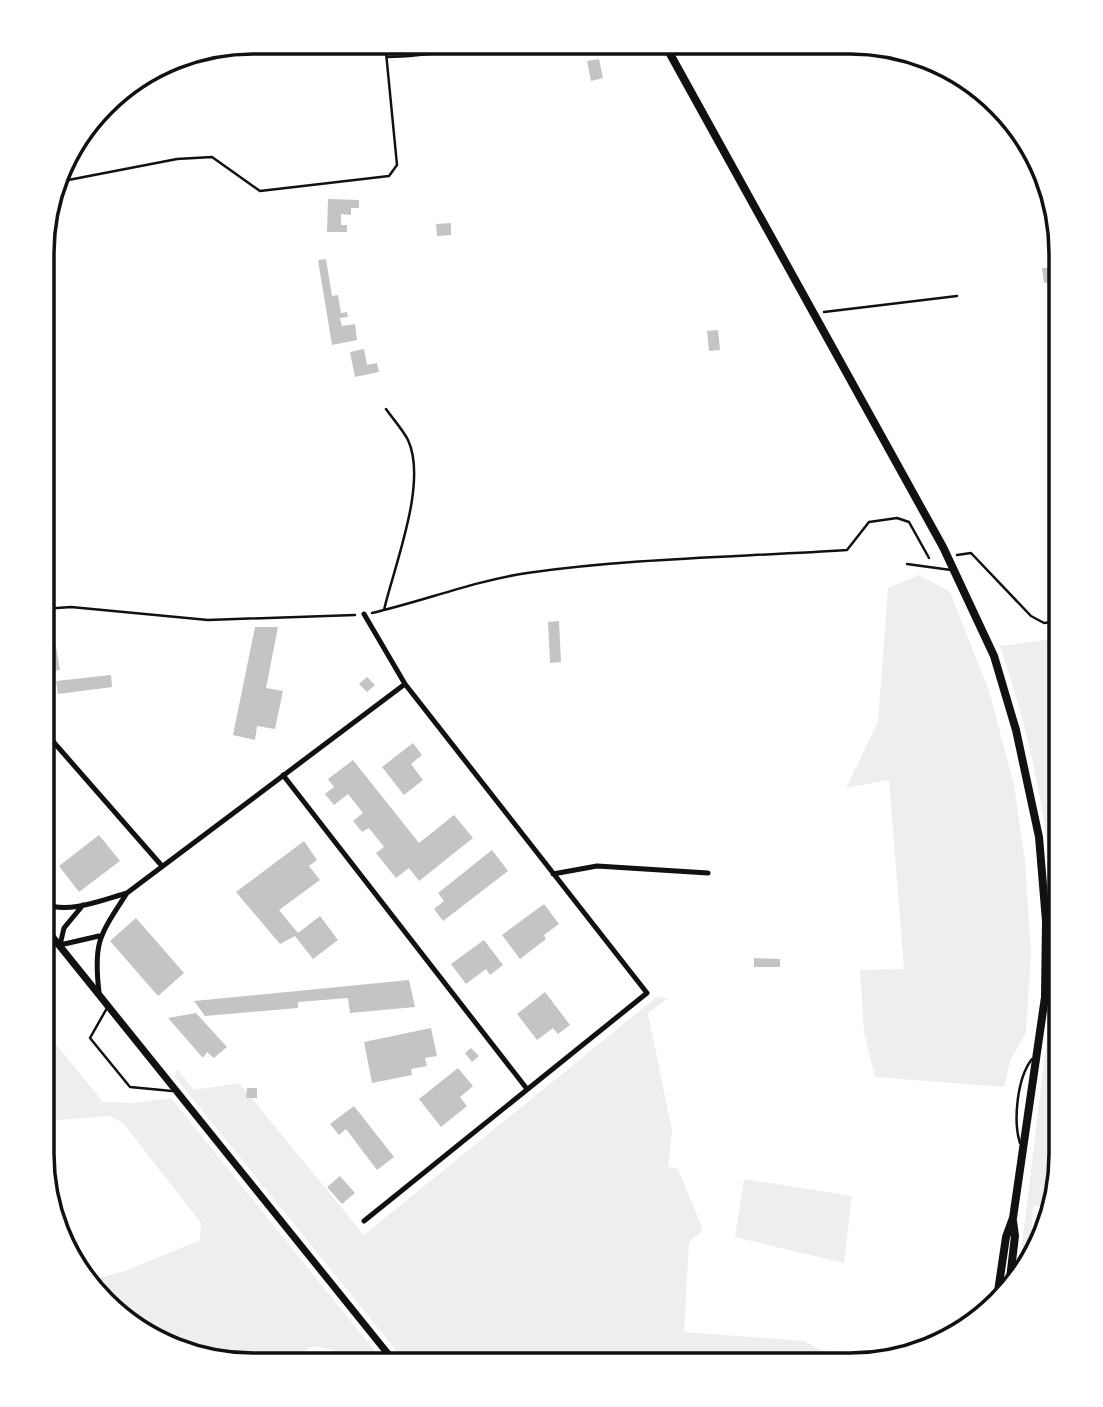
<svg xmlns="http://www.w3.org/2000/svg" width="1103" height="1407" font-family="Ubuntu,sans-serif">
	<style>
		.green { fill: #eee }
		.building { fill: #c4c4c4 }
		.lines { fill: none; stroke-linecap: round; stroke-linejoin: round }
		.path { stroke: #111; stroke-width: 2.5 }
		.service { stroke: #111; stroke-width: 2.5 }
		.minor { stroke: #111; stroke-width: 5 }
		.tertiary { stroke: #111; stroke-width: 7 }
		.secondary { stroke: #111; stroke-width: 8 }
		.rim { fill: none; stroke: #111; stroke-width: 3.5 }
	</style>
	<rect width="100%" height="100%" fill="#fff"/>
	<path class="green" d="M919,575L950,592L989,691L1014,785L1025,861L1031,952L1026,1032L1010,1061L1004,1087L875,1077L864,1033L860,970L904,969L889,780L846,788L878,722L888,588Z
		M1061,638V981L1053,977C1057,862 1037,755 1000,646Z
		M1059,992L1061,1167L1047,1206H1033C1031,1229 1036,1261 1018,1278L1052,996Z
		M658,996L667,999L648,1013L672,1131L668,1167L678,1169L703,1230L689,1242L684,1332L804,1341L823,1351L893,1355L863,1365H408L175,1077L177,1069L194,1090L239,1083L364,1235Z
		M42,1019L50,1037L103,1102L133,1103L171,1098L386,1365H347L333,1350L313,1346L280,1365H239L136,1330L90,1280L125,1271L200,1240L201,1223L123,1123L109,1116L44,1121Z
		M744,1179L852,1196L844,1263L735,1237Z"/>
	<path class="building" d="M599,59L603,78L591,81L587,61Z
		M328,199L359,200V208H351V215L341,214V225H347V232H327Z
		M451,223V235L437,236L436,224Z
		M326,259L332,296L338,295L341,313L347,312L348,317L340,318L342,326L355,324L357,340L332,345L318,260Z
		M1061,267V281L1044,283L1042,268Z
		M718,330L720,350L709,351L707,331Z
		M364,349L367,365L377,363L379,372L355,377L350,352Z
		M559,621L561,662L550,663L548,622Z
		M255,627H278L266,688L283,691L275,729L257,726L255,740L233,735Z
		M55,641L60,670L47,672L43,643Z
		M111,675L112,687L58,694L56,681Z
		M367,677L375,685L367,692L359,684Z
		M413,743L422,755L411,764L423,780L404,795L382,767Z
		M353,760L419,843L454,815L473,838L419,881L409,868L396,878L376,853L384,847L369,828L362,832L353,821L363,813L348,794L334,805L325,794L334,787L328,779Z
		M99,835L120,861L79,892L59,866Z
		M304,841L317,860L309,866L320,880L279,910L298,933L320,916L338,940L313,959L295,936L280,944L236,892Z
		M492,850L508,871L443,921L434,909L444,901L438,893Z
		M544,904L559,924L544,935L546,939L520,959L502,935Z
		M136,918L184,973L158,996L110,941Z
		M484,940L503,965L490,975L486,969L466,984L451,964Z
		M754,958L780,959V967H754Z
		M409,980L415,1007L350,1013L348,998L298,1002V1008L205,1016L194,1001Z
		M545,992L570,1025L558,1034L553,1028L537,1040L517,1014Z
		M196,1013L227,1047L214,1058L207,1052L203,1058L168,1018Z
		M431,1028L437,1056L425,1058L427,1066L411,1069L412,1075L372,1083L364,1042Z
		M471,1048L479,1056L472,1062L465,1053Z
		M458,1068L473,1086L460,1097L467,1106L441,1127L419,1099Z
		M247,1088H257V1098H246Z
		M354,1106L394,1157L377,1170L346,1129L339,1135L330,1124Z
		M340,1176L355,1193L342,1204L327,1187Z"/>
	<g class="lines">
		<path class="path" d="M387,57C434,57 481,45 528,43
			M58,182L177,159L212,157L260,191L389,176L397,165L385,42
			M824,312L957,296
			M957,555L971,553L1031,616L1044,623L1061,621
			M43,609L71,607L208,620L355,615
			M384,610C394,566 428,483 408,440C403,430 393,419 386,409
			M372,613C424,601 474,581 527,573C633,558 741,557 847,550L869,522L897,518L909,522L929,558"/>
		<path class="service" d="M907,564L951,570
			M107,1008L90,1038L130,1087L172,1091
			M1020,1143C1013,1121 1017,1078 1032,1059"/>
		<path class="minor" d="M364,614L405,684L647,993L364,1221
			M43,730L162,866
			M283,775L527,1089
			M553,874L597,866L708,873
			M43,903C67,915 102,900 127,893
			M83,905L64,928L60,945L99,936
			M99,992C93,941 100,935 127,893L405,684"/>
		<path class="tertiary" d="M42,924L397,1365"/>
		<path class="secondary" d="M664,43L943,547L994,656L1016,730L1039,837L1046,921L1045,997L1013,1218L1006,1237L997,1298
			M1009,1287L1015,1236L1013,1221"/>
	</g>
	<path d="M0 0H1103V1407H0ZM253 54H850A199 199 0 0 1 1049 253V1154A199 199 0 0 1 850 1353H253A199 199 0 0 1 54 1154V253A199 199 0 0 1 253 54Z" fill="#fff" fill-rule="evenodd"/>
	<path class="rim" d="M253 54H850A199 199 0 0 1 1049 253V1154A199 199 0 0 1 850 1353H253A199 199 0 0 1 54 1154V253A199 199 0 0 1 253 54Z"/>
</svg>
